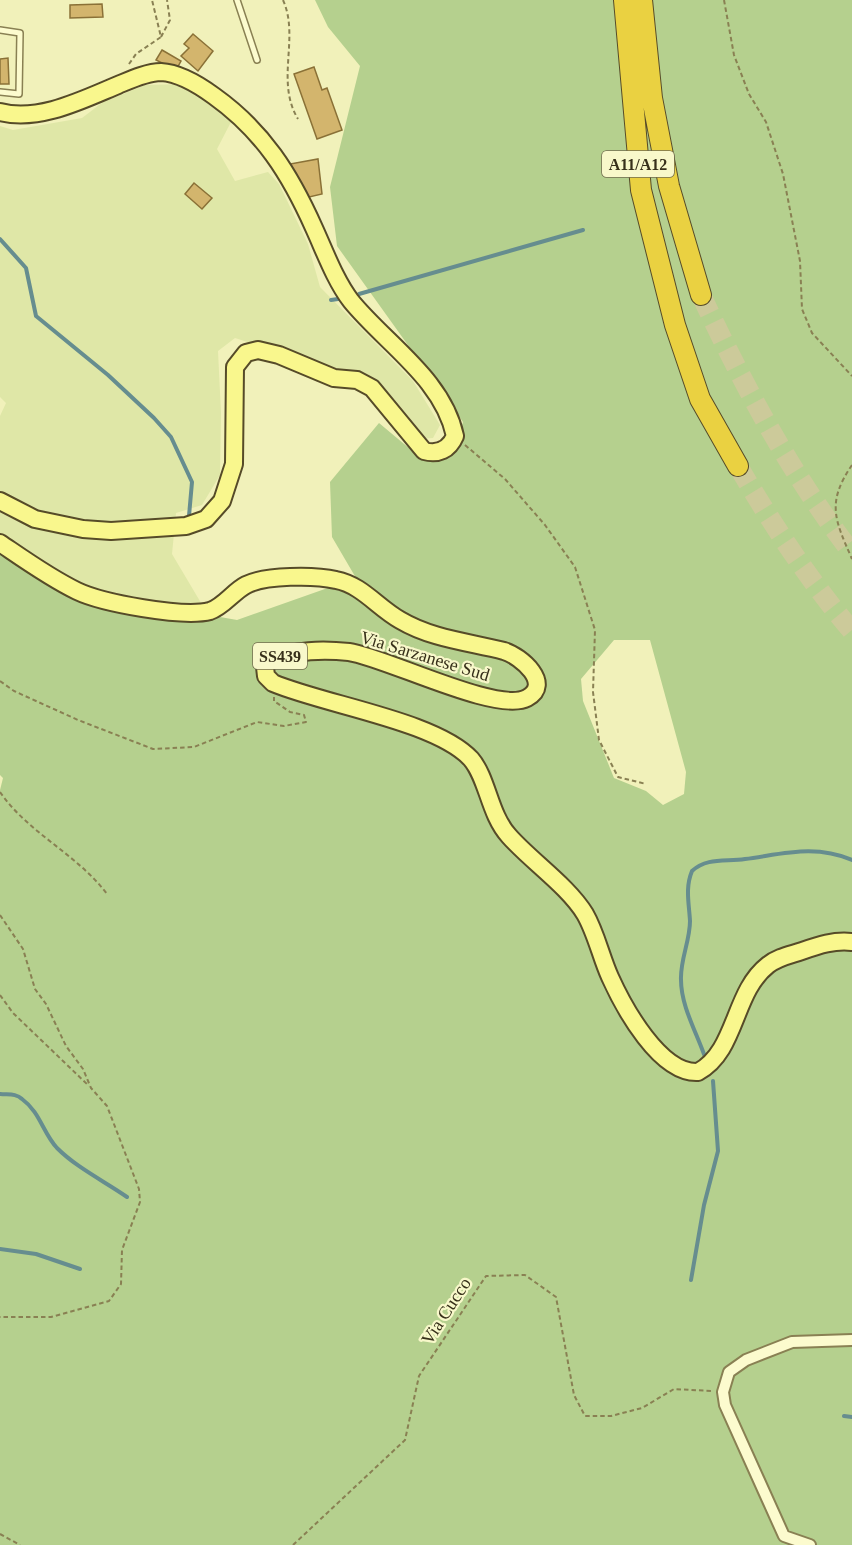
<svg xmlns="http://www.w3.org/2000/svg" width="852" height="1545" font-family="'Times New Roman',serif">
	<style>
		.farmland { fill: #dfe7a7 }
		.green { fill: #b5d08e; fill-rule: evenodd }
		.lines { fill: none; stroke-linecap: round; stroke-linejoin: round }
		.stream { stroke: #668d8f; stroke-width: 4 }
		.building { fill: #d3b56d; stroke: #8a7137; stroke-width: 1.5 }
		.motorway-tunnel { stroke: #ccca9a; stroke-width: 20; stroke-dasharray: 20 10; stroke-linecap: butt }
		.service-casing { stroke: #898053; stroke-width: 8 }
		.minor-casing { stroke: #898053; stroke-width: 14 }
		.primary-casing { stroke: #564b28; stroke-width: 20 }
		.motorway-casing { stroke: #564b28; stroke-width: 22 }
		.path { stroke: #898053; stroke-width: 2; stroke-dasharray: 4.5 3; stroke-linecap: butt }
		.service { stroke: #fcfbce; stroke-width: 5 }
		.minor { stroke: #fcfbce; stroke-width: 10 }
		.primary { stroke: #f9f78d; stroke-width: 16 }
		.motorway { stroke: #ead141; stroke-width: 20 }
		.labels { text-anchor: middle; stroke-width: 4.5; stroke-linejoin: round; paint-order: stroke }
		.shield { fill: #f8f8ca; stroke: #716c4f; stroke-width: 1.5 }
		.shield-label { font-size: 16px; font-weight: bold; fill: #37301a }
		.street-label { font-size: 18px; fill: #37301a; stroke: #f8f8ca }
	</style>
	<rect width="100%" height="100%" fill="#f1f1ba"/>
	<path class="farmland" d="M184,84L232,120L217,149L235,181L268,172L279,184L308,244L320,287L413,381L440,425L433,438L419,439L361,374L316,364L235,338L218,351L221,413L220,475L202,505L176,513L172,554L207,613L79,592L0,540V416L6,403L0,397V126L13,130L82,118L103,102L145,85Z"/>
	<path class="green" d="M315,0H852V1545H0V790L3,778L0,775V540L79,592L237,620L356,578L332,537L330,482L379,423L422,459L452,455L463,422L337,246L330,187L360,66L328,27ZM614,640H650L686,772L684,794L663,805L646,791L614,778L583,701L581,679Z"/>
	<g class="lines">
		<path class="stream" d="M0,239L26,268L36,316L108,375L154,418L171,437L192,482L189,516
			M359,294L583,230
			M331,300L338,299
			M706,1060C698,1035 681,1007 681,980C680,960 690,941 690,921C689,903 685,888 692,871C707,857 726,862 745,859C783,854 815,844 852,860
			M0,1094C8,1095 16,1093 22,1099C40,1112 43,1133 57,1148C77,1168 104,1181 127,1197
			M0,1249L36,1254L80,1269
			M691,1280L704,1205L718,1151L713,1081
			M844,1416L852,1417"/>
	</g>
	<path class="building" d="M102,4L103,17L70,18V5Z
		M193,34L213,51L198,71L181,56L189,48L184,44Z
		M162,50L181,61L176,70L156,60Z
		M8,58L9,84H0V59Z
		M314,67L322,90L327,88L342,130L317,139L294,74Z
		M318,159L322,194L305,198L290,164Z
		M194,183L212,198L202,209L185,194Z"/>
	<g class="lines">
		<path class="motorway-tunnel" d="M701,295C745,388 789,471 852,553
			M738,466C772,524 808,579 852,631"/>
		<defs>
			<path id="service" d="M237,0L257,60
				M0,30L20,33L19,94L0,92"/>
			<path id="minor" d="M810,1545L784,1536L725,1405L723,1392L729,1372L746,1360L792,1342L852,1340"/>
			<path id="primary" d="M0,112C39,122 82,100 118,85C130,80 147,72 161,72C180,73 199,85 214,96C263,131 290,174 314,228C325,252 335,280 351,301C386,344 443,379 455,436C449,450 438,455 424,451L372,388L357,380L334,378L279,355L258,350L246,353L235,367L234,464L222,501L206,519L186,526L111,531L83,529L35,519L0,501
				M0,543C25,560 50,578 77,591C102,603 183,618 210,611C223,607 234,591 246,585C265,575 315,575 336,580C362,585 377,607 400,620C432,639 469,642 504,651C521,656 553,684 527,698C497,714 385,657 349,652C321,649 296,650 269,660L265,667L266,676L273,683C325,705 436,721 471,759C488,779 489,814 509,836C531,861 568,886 585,914C596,933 601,957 610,977C624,1008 660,1074 698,1072C737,1051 733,992 768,965C778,957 790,955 802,951C819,945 834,940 852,942"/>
			<path id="motorway" d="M624,0L641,190L675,325L700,399L738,466
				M642,0L652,98L669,186L701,295"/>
		</defs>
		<use href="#service" class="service-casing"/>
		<use href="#minor" class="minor-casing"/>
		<use href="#primary" class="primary-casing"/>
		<use href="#motorway" class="motorway-casing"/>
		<path class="path" d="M283,0C300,38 275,81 298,119
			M724,0L734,55L749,94L766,122L783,174L800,261L802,309L812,333L852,376
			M161,37L170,20L167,0
			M129,64L136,54L161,37L152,0
			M465,445L505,479L545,525L575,567L595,630L593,692L599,740L618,777L646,784
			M852,465C826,503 835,520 852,559
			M0,681L14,691L78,720L153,749L194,747L257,722L284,726L306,722L304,715L290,712L274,701V697
			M0,792C28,833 77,854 107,894
			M0,915L23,949L35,989L46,1004L66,1046L83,1069L91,1088L107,1106L139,1189L140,1202L122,1250L121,1284L109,1301L51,1317H0
			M0,995L13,1013L89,1086
			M0,1534L20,1545
			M293,1545L405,1440L419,1376L486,1276L525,1275L556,1297L574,1395L585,1416H611L642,1408L674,1389L711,1391"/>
		<use href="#service" class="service"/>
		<use href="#minor" class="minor"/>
		<use href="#primary" class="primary"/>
		<use href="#motorway" class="motorway"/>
	</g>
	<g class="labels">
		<g class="shield">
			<rect x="602" y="151" width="72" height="26" rx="4.5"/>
			<rect x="253" y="643" width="54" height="26" rx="4.5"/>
		</g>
		<g class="shield-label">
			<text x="638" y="170">A11/A12</text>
			<text x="280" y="662">SS439</text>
		</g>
		<g class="street-label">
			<text transform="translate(425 656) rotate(17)" y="6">Via Sarzanese Sud</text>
			<text transform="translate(446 1311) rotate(-57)" y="6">Via Cucco</text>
		</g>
	</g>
</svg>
